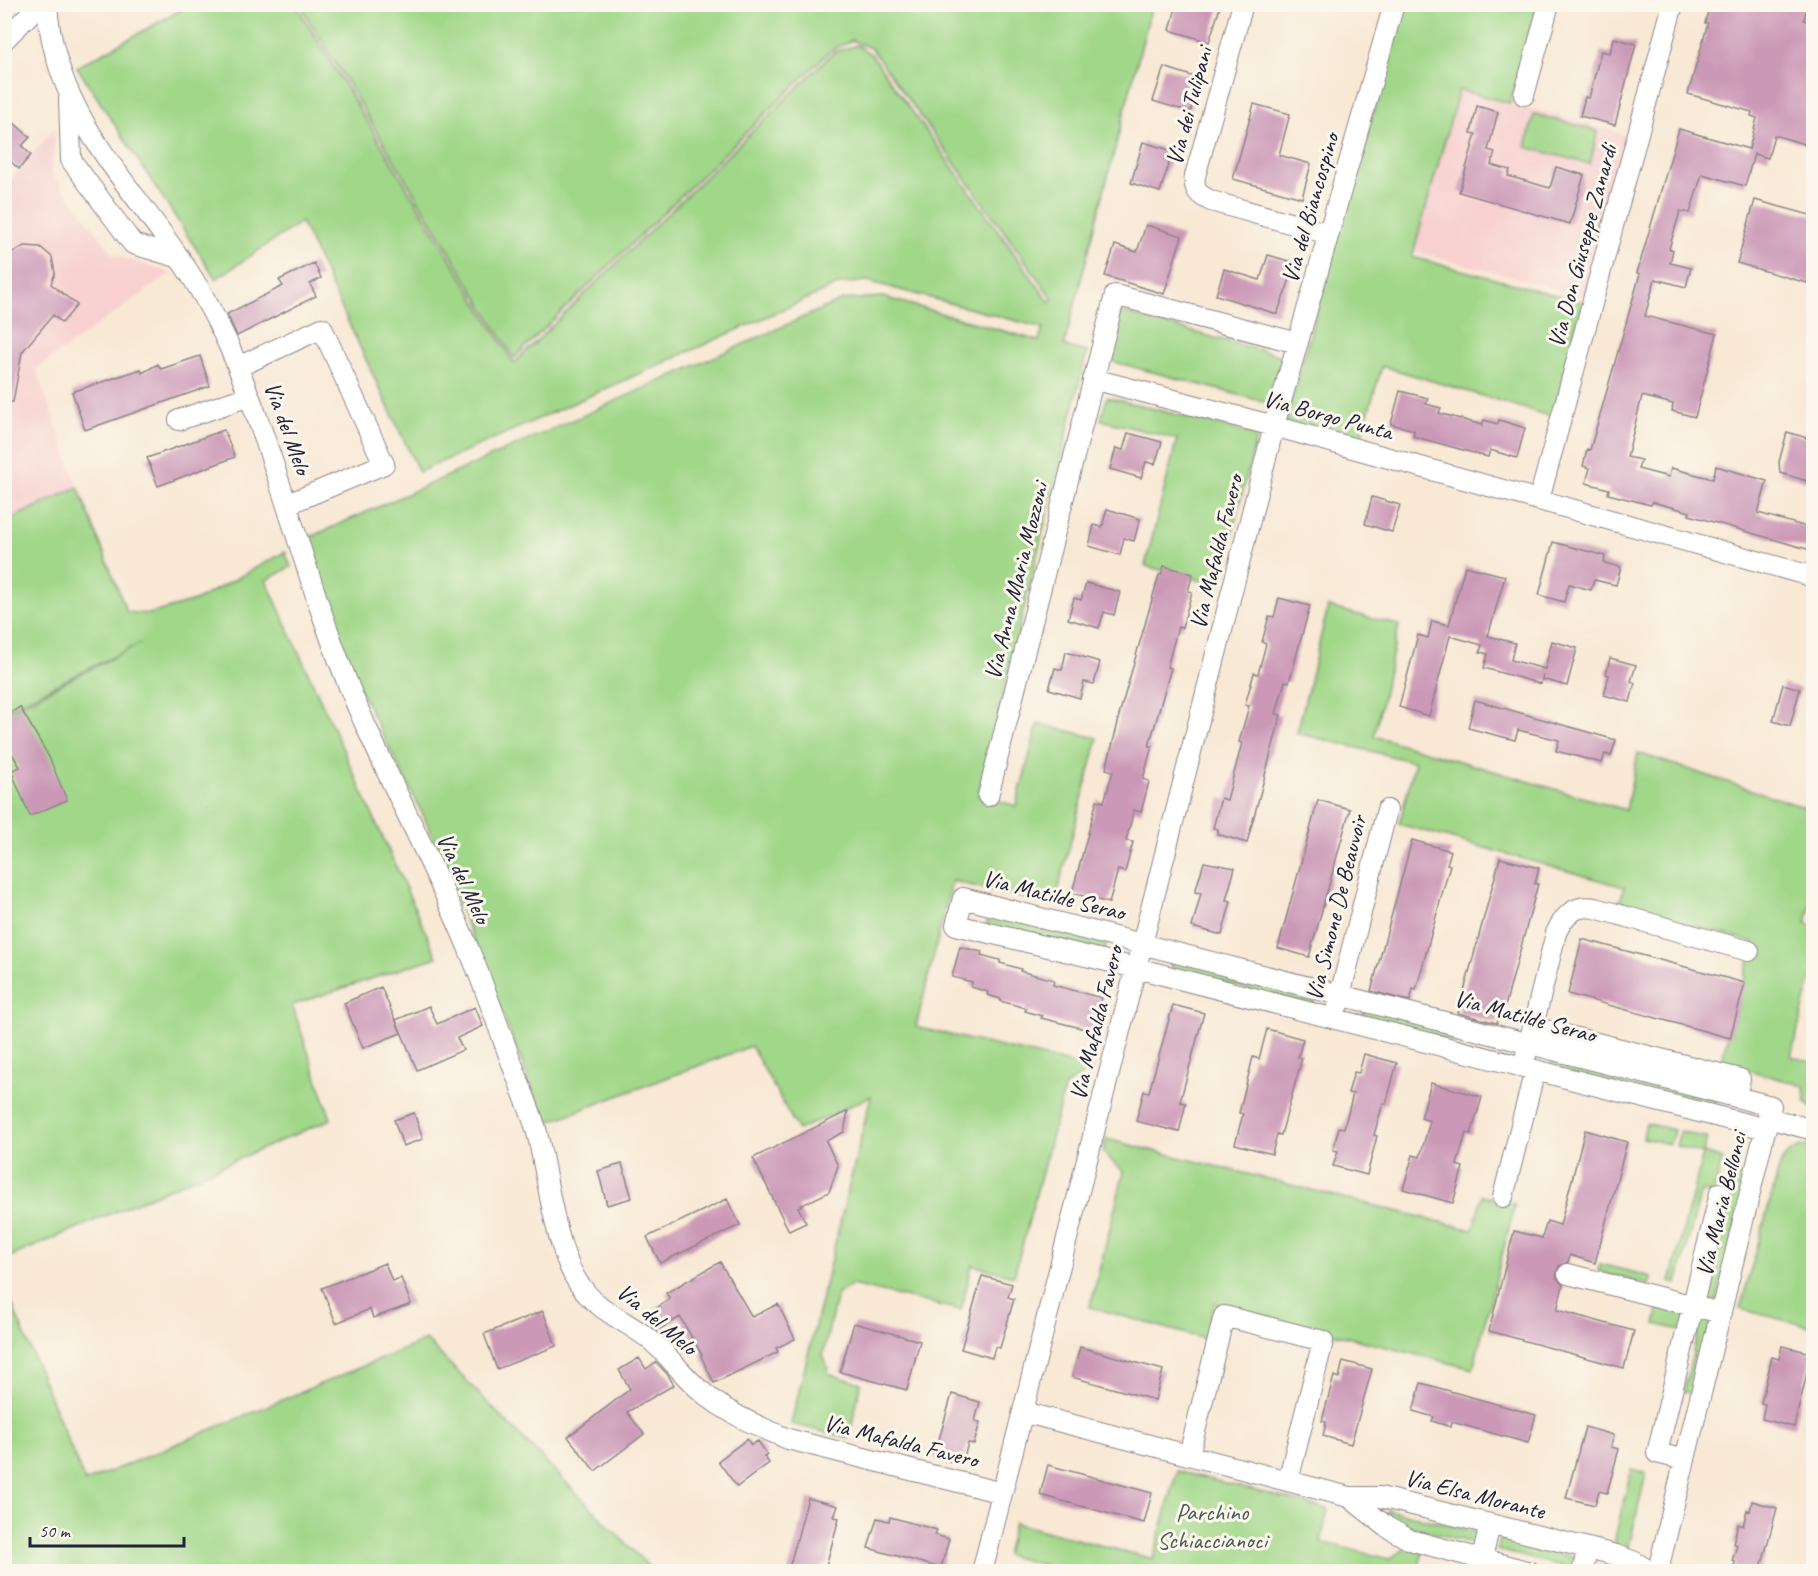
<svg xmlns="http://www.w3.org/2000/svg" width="1818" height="1576" font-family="Caveat,sans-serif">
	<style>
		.built { fill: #f7d0cf }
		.green { fill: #a1d789; stroke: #627c62; stroke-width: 1.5 }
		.building { fill: #cb99b7 }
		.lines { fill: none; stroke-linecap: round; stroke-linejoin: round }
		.minor-casing { stroke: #8d8588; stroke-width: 22 }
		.minor { stroke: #fff; stroke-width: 20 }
		.labels { text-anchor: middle; stroke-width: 6; stroke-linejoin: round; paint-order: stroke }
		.street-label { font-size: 24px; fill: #22223b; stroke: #fbf7ec }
		.park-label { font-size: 24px; fill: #485852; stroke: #fbf7ec }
	</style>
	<rect width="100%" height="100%" fill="#fbf7ec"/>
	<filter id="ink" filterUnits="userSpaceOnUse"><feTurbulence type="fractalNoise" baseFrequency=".0167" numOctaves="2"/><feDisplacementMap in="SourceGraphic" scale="12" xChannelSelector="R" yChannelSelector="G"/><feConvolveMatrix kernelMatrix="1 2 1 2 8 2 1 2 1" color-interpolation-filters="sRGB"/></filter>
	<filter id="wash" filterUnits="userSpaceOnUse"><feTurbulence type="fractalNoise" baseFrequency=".008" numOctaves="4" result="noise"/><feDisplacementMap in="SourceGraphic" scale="24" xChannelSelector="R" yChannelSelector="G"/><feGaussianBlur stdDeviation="1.35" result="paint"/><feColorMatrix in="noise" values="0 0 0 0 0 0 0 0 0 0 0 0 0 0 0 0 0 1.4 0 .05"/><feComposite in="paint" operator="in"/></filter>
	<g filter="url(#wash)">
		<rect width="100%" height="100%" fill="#f8e8d4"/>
		<path class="built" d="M1459,89L1630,136L1585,296L1414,251Z
			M55,127L52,174L114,255L171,273L36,369L78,487L5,522V187Z"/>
		<path class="green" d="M190,5H296L514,363L834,52L857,45L871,54L1050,303L1052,298L872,49L852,40L830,51L514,358L300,5H1152L1064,346L1087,352L978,795L1016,806L1038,724L1098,738L1054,905L952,881L916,1027L1092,1068L1065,1086L1014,1276L972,1265L961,1310L852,1285L837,1294L823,1354L829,1374L861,1383L849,1438L791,1424L871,1096L798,1130L751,1046L546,1123L426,821L360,690L306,539L842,300L883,297L1039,341L1043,328L867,281L840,284L419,472L301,222L216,279L77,67Z
			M1404,5H1537L1510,103L1459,90L1412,257L1583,302L1553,417L1382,366L1359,444L1285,423Z
			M1534,114L1598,131L1590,164L1526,147Z
			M1120,312L1282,356L1269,403L1107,360Z
			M1107,397L1257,435L1219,585L1145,566L1177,439L1101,420Z
			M78,487L127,612L149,614L195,601L285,552L291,567L266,580L437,957L292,1005L331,1119L5,1259V713L141,643L5,710L4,522Z
			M1328,607L1399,625L1374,736L1626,810L1638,753L1813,810V893L1806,923L1813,925V971L1791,1056L1813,1063V1110L1805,1101L1804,1086L1721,1062L1754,942L1619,906L1624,887L1399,824L1415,762L1297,733Z
			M989,913L1107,941L1104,954L986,926Z
			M1174,956L1317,993L1313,1006L1170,969Z
			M1365,1005L1508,1042L1504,1055L1362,1018Z
			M1553,1056L1717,1097L1713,1111L1550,1069Z
			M1646,1123L1674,1130L1670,1144L1643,1138Z
			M1680,1131L1707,1138L1703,1153L1723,1159L1713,1194L1701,1191L1677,1284L1670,1282L1703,1154L1676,1146Z
			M1106,1139L1473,1230L1482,1195L1515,1204L1473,1369L1214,1303L1205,1339L1090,1307L1124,1172L1103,1153Z
			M1806,1146L1814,1147L1813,1327L1740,1309L1780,1165C1785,1153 1794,1149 1806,1146Z
			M1737,1175L1748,1177L1716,1303L1705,1300Z
			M1600,1264L1652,1277L1649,1285L1598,1271Z
			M4,1285L85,1482L426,1340L653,1571H10L4,1567Z
			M1659,1307L1688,1314L1684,1331L1655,1324Z
			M1701,1318L1712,1321L1695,1394L1684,1392Z
			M1631,1470L1646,1473L1628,1551L1613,1547Z
			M1177,1471L1328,1509L1321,1542L1389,1559L1408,1547L1423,1550L1419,1567L1436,1571L1046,1572L1047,1566L1006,1555L1014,1523L1153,1559Z
			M1388,1510L1477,1532L1474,1543L1386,1521Z
			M1500,1539L1577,1558L1574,1569L1497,1550Z"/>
		<g id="blocks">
			<path class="building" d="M1177,4H1211L1220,7L1209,42L1170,30Z
				M1710,4H1808L1804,20L1814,24V147L1774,135L1768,158L1754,154L1745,186L1702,174L1690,213L1680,211L1669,249L1673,250L1670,263L1691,268L1686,287L1655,279L1645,316L1717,334L1695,417L1672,411L1673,404L1642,396L1627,457L1641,460L1638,469L1669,477L1671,468L1713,479L1716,466L1767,481L1758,513L1814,529V551L1689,515L1690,512L1652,502L1651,505L1608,494L1609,489L1586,483L1590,468L1583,466L1587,449L1590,450L1640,274L1637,273L1679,129L1749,149L1757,118L1751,116L1752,112L1688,94L1708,23H1705Z
				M1614,38L1636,44L1615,125L1580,116L1585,97L1589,98L1601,51L1610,53Z
				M1164,67L1201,79L1190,112L1153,101Z
				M1254,104L1290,114L1279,155L1311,164L1302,198L1233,179Z
				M1477,106L1498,112L1488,150L1495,152L1491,165L1510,170L1508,176L1550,188L1556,167L1584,175L1570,224L1459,192L1476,134L1471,133Z
				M4,114L30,137L22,146L31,155L19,169L9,160L4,165Z
				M1143,142L1173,151L1160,192L1131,183Z
				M1755,200L1814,216V285L1737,263Z
				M1146,225L1182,236L1164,294L1105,276L1115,245L1137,252Z
				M4,244L14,252L24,246L40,247L52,257L55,273L51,284L77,305L62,323L53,315L22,352L13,402H4Z
				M1268,255L1296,263L1277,314L1216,295L1224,269L1260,280Z
				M314,263L321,278L310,284L316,296L237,336L227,314L283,286L279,280Z
				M200,356L210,386L85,430L72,392L141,369L142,373L158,364L161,369Z
				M1400,391L1428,398L1426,404L1441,408L1439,413L1482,425L1484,420L1498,424L1499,420L1525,428L1517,458L1490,450L1488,457L1413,436L1414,430L1391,424Z
				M224,430L235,457L158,486L147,458Z
				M1787,432L1814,440V483L1780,473L1779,462Z
				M1128,433L1162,442L1155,464L1146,462L1141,478L1110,469L1116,448L1123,450Z
				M1372,497L1400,505L1392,532L1365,524Z
				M1107,509L1140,519L1134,541L1124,538L1120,555L1089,546L1094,525L1102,527Z
				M1553,542L1605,556L1604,563L1621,567L1616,585L1594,580L1591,590L1569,584L1564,602L1539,595Z
				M1164,566L1193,574L1188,591L1192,592L1182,628L1178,627L1167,667L1171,668L1149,746H1152L1143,779L1149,781L1145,797L1141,812L1134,810L1126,841L1133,842L1125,872L1118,870L1109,903L1072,893L1097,800L1104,802L1113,771L1106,769L1119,719H1118L1159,575H1161Z
				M1465,566L1505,576L1488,636L1515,643L1511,660L1545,669L1552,641L1577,648L1567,686L1542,679L1543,675L1541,684L1484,668L1488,654L1480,652L1482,645L1450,636L1429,716L1399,707L1418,635L1428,638L1432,621L1449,625Z
				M1086,583L1120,592L1114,615L1104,612L1099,628L1068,619L1074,598L1081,600Z
				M1279,598L1310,606L1289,682L1285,681L1276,714L1281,715L1247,843L1217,834L1218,829L1213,828L1221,798L1227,800L1242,743L1239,742L1249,706L1245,705L1254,673L1258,674L1266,644L1262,642L1269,616L1274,617Z
				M1066,652L1100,662L1094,684L1084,682L1080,698L1049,689L1055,668L1062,670Z
				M1610,658L1636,665L1631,681L1635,683L1630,702L1604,695L1609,675L1606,674Z
				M1783,684L1800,689L1790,726L1773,721Z
				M1475,700L1616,740L1611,756L1605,754L1602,763L1556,751L1559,740L1518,730L1515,740L1468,728Z
				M20,707L49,757L67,800L30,816L11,771L20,767L4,740V717Z
				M1318,800L1350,809L1309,957L1278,948Z
				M1412,840L1451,851L1447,864L1450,865L1416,990L1413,989L1410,1001L1371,991Z
				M1500,858L1539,868L1535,884H1538L1504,1010L1501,1009L1497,1023L1458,1013Z
				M1204,862L1235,868L1226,900L1231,901L1222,935L1192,927L1201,893L1195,892Z
				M1582,939L1745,983L1730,1038L1568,994Z
				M960,947L982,952L981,955L1000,960V963L1021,969L1020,971L1054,980L1053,985L1102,998L1093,1031L1041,1018L1042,1016L1025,1011L1026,1008L1000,1001L1001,999L987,995L988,992L971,987L972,982L952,977Z
				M381,987L401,1033L363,1048L344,1003Z
				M1173,1005L1204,1013L1180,1102L1186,1103L1179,1132L1136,1121L1144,1091L1149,1092Z
				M429,1006L437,1024L475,1007L483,1026L457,1038L463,1050L417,1070L396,1020Z
				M1267,1029L1303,1039L1298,1057L1302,1058L1281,1135L1277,1134L1272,1154L1235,1144L1243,1114L1239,1113L1253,1057L1259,1059Z
				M1364,1054L1397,1063L1386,1104L1383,1103L1374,1135L1377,1136L1367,1175L1333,1166L1338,1151L1333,1150L1339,1127L1344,1128L1353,1094L1348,1093L1354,1072L1359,1073Z
				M1431,1083L1482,1097L1471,1134L1466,1133L1457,1165L1463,1167L1453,1203L1403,1189L1413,1155L1420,1157L1430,1121L1421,1118Z
				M848,1111L844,1132L826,1141L838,1166L829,1192L798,1207L806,1223L789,1231L753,1158Z
				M414,1113L423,1139L403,1146L394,1120Z
				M1585,1130L1627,1142L1595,1263L1570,1255L1568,1262L1559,1266L1556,1277L1563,1285L1557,1310L1634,1331L1624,1368L1489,1331L1514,1231L1542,1238L1547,1221L1560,1225Z
				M622,1164L632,1198L607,1205L598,1171Z
				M727,1199L740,1225L660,1263L647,1237Z
				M720,1262L752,1317L778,1304L795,1339L776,1348L778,1352L714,1383L701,1356L702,1355L680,1317L660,1329L649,1313L670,1299L666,1293Z
				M385,1263L392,1281L401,1278L411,1304L373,1318L370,1309L336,1323L322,1288Z
				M982,1276L1012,1284L1008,1297L1014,1299L1000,1348L995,1347L992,1358L961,1349Z
				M543,1311L556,1346L497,1369L484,1334Z
				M854,1323L920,1341L907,1390L840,1372Z
				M1782,1346L1812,1353L1794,1427L1762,1419L1765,1404L1761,1403L1772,1357L1779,1359Z
				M1080,1347L1163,1370L1155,1400L1072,1377Z
				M639,1358L646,1369L656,1362L668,1375L674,1385L627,1412L644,1434L595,1471L568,1437L630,1389L619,1370Z
				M1343,1361L1372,1369L1351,1444L1323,1436L1326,1422L1322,1421L1334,1376L1339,1378Z
				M1421,1383L1536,1415L1528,1443L1452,1422L1451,1427L1432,1421L1434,1417L1413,1411Z
				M952,1394L980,1402L975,1421L980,1422L974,1444L968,1443L962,1465L934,1457Z
				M1585,1427L1614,1435L1611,1447L1619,1449L1607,1493L1599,1491L1595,1505L1566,1498Z
				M747,1439L751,1445L758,1441L767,1454L764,1456L769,1463L737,1487L718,1461Z
				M1048,1465L1152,1493L1144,1523L1040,1495Z
				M808,1498L838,1506L834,1517L839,1518L826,1566L822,1565L820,1572H788Z
				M1752,1501L1777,1508L1760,1572H1751L1734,1567L1735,1562L1732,1561L1737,1545L1733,1543L1738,1524L1743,1526L1747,1510L1750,1511Z
				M890,1517L937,1530L935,1535L949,1539L941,1568L868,1548L877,1518L889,1521Z"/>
		</g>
	</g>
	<g filter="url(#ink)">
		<use href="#blocks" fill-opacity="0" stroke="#8d8588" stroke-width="1.5"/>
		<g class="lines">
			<defs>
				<path id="minor" d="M47,4C54,112 124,175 180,259C199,286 215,316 229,346C279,461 306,584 354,699C391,786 437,870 472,957C489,998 503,1041 519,1082C525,1100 534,1118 538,1137C548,1179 556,1256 582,1288C598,1310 627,1322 648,1338C668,1354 682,1375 701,1391C726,1413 758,1426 788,1439L1002,1493
					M1243,4L1195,176C1193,190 1199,195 1211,201L1329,234
					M4,40L40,4
					M1524,95L1549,4
					M69,98L71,160L133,244L180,258
					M238,367L322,328L384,464L288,504
					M1093,379L1274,426L1814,577
					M179,420L249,396
					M1539,500L1673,4
					M988,796L1115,295L1298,343
					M1337,1007L1387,810
					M1533,1027L1740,1079L1736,1097
					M1526,1055L1556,933C1564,915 1575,904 1595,908L1749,951
					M1768,1118L1814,1130
					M1503,1197L1535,1070
					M1568,1274L1721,1313
					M1023,1412L1349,1497H1380L1616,1555L1635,1562L1651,1572
					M1189,1455L1224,1316L1323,1341L1288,1481
					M1685,1460L1657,1453L1720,1193
					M1349,1497L1387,1527L1410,1540L1530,1572
					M1482,1559L1490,1524
					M982,1572L1274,426L1394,4
					M1582,1572L1588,1548
					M1661,1572L1660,1562L1771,1106L963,898L956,925L1136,968L1766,1129"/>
			</defs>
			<use href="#minor" class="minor-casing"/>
			<use href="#minor" class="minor"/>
		</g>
	</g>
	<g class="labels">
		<g class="street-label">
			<text transform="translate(1189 106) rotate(-75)" y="8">Via dei Tulipani</text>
			<text transform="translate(1310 208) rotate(-74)" y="8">Via del Biancospino</text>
			<text transform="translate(1582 246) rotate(-75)" y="8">Via Don Giuseppe Zanardi</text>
			<text transform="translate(1328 415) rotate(15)" y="8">Via Borgo Punta</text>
			<text transform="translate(288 428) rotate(70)" y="8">Via del Melo</text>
			<text transform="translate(1216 552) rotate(-76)" y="8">Via Mafalda Favero</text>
			<text transform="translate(1016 581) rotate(-76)" y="8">Via Anna Maria Mozzoni</text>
			<text transform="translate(464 878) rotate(65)" y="8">Via del Melo</text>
			<text transform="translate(1054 895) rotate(14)" y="8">Via Matilde Serao</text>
			<text transform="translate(1336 908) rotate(-76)" y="8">Via Simone De Beauvoir</text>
			<text transform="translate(1525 1016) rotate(15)" y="8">Via Matilde Serao</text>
			<text transform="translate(1096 1023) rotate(-76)" y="8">Via Mafalda Favero</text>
			<text transform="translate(1721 1204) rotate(-76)" y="8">Via Maria Bellonci</text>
			<text transform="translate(657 1319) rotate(40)" y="8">Via del Melo</text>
			<text transform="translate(901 1441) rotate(14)" y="8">Via Mafalda Favero</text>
			<text transform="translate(1475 1494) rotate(14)" y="8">Via Elsa Morante</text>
		</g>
		<g class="park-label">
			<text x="1212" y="1520">Parchino<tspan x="1212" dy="28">Schiaccianoci</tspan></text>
		</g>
	</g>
	<rect width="1818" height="1576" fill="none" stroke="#fbf7ec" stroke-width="24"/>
	<path d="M30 1537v9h154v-9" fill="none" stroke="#22223b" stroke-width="3"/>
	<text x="39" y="1537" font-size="18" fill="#22223b" stroke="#fbf7ec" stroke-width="4.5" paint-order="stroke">50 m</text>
</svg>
